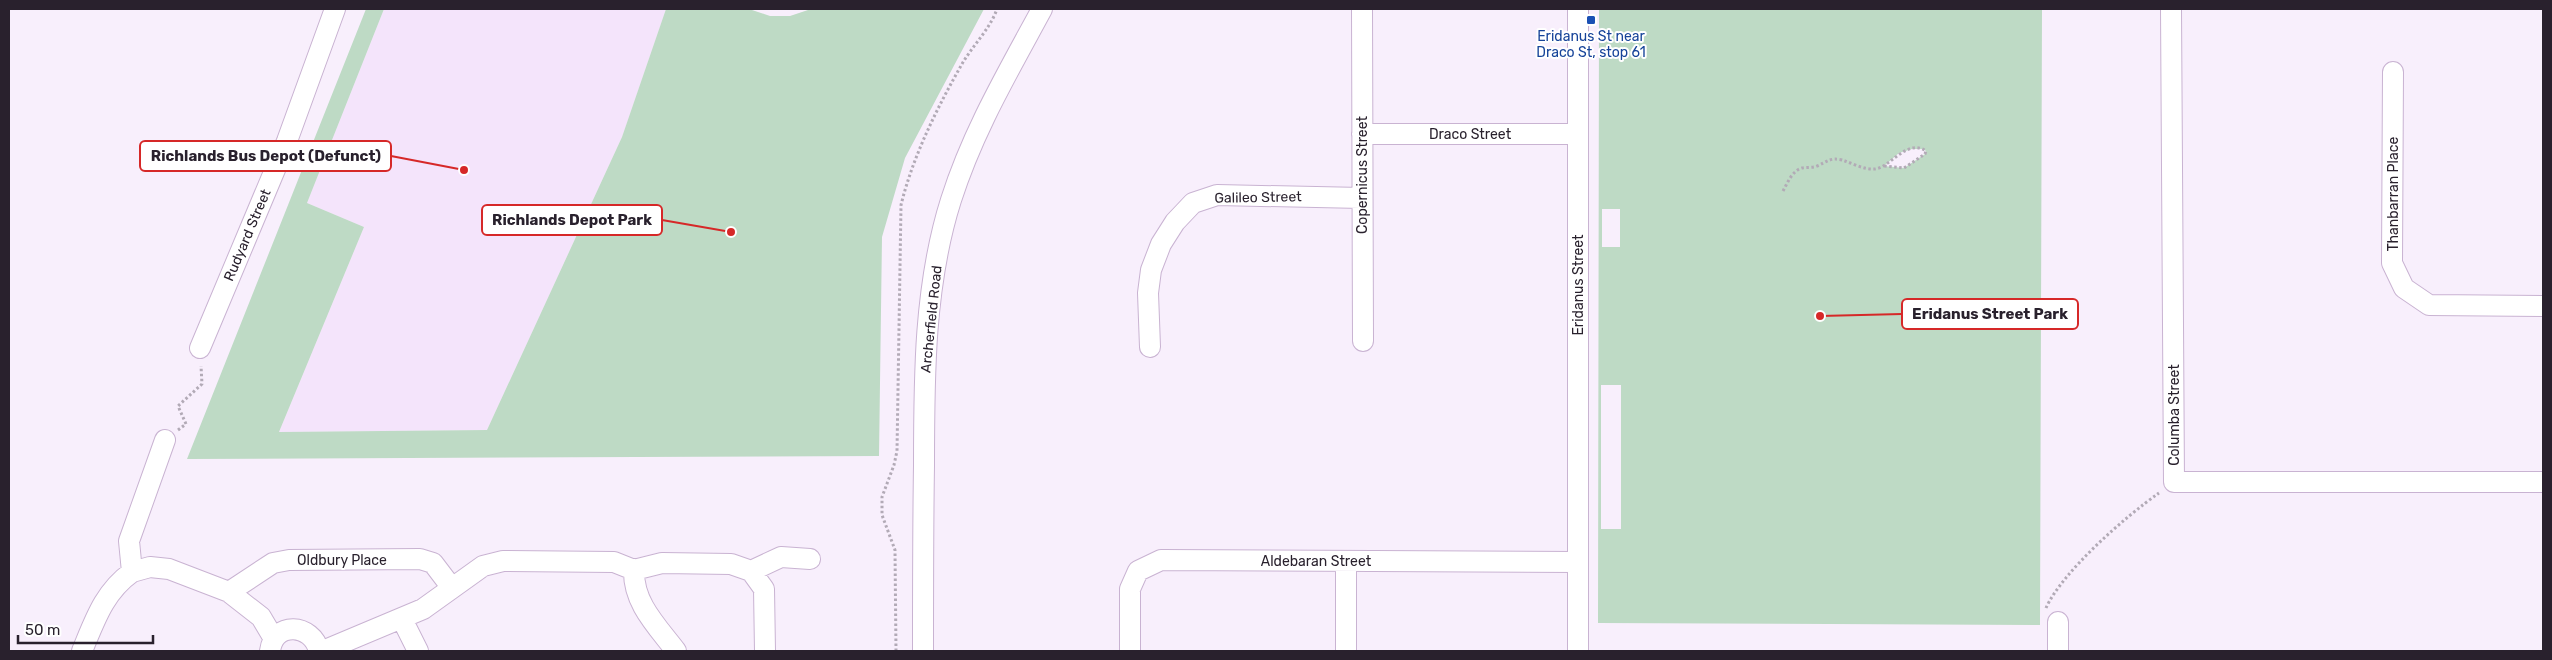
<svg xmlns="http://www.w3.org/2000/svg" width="2552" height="660" font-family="Rubik,sans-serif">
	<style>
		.built { fill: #f4e4fb }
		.green { fill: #bedac5; fill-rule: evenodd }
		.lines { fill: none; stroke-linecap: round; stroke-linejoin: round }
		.minor-casing { stroke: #c9b3d2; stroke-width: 22 }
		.path { stroke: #b2aab6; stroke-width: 3; stroke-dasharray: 2.5 2.5; stroke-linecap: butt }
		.minor { stroke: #fff; stroke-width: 20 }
		.transit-dot { fill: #1a4fb4; stroke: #fff; stroke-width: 2 }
		.labels { text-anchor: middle; stroke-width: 4; stroke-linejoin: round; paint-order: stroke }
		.transit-label { font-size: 14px; fill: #164399; stroke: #fff }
		.street-label { font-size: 14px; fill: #29212d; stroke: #fff }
		.leader { fill: none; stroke: #d62828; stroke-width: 2 }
		.callout-dot { fill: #d62828; stroke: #fff; stroke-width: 2 }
		.callout { fill: #fff; stroke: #d62828; stroke-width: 2 }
		.callout-label { font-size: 15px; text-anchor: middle; font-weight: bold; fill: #29212d }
	</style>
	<rect width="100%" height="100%" fill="#f8effc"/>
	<path class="built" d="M384,9H666L622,137L487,430L279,432L364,227L307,203Z"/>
	<path class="green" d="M366,9H384L307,203L364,227L279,432L487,430L622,137L666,9H749L770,16H790L811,9H984L905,158L882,237L879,456L187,459Z
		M1599,9H2042L2040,625L1598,623ZM1912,149H1923L1926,151L1925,154L1904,168L1884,166L1899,153ZM1602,209H1620V247H1602ZM1601,385H1621V529H1601Z"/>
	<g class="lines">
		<defs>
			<path id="minor" d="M1362,9L1363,341
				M2171,9L2174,482H2543
				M2393,72L2392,263L2404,288L2429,305L2543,306
				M1362,134H1578
				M1150,347L1148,293L1151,270L1161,244L1175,222L1193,203L1217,195L1362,198
				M200,348L287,141L335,9
				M1346,561V651
				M634,570C633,603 657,626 676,651
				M751,571L781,557L810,559
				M132,572L150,567L169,569L229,592L261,617L274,639
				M229,592L273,563L289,560L420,559L433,563L452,588
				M402,619L418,651
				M82,651C95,620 104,592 132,572L129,541L165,440
				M270,651C274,621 312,623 319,651
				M323,651L423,609L483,566L503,561L614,562L634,570L662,563L731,564L751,571L764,589L765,651
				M923,651C923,589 923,528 924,466C924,377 924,285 951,200C973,131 1008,72 1042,9
				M1130,651V589L1138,571L1161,560L1578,562
				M1578,651V9
				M2058,651V622"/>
		</defs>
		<use href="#minor" class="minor-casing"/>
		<path class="path" d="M1783,191C1788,182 1792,171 1802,168C1807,167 1813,168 1817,166C1827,162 1830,157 1842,160C1852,163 1864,170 1875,169C1891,167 1907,138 1926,151L1925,154L1904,168L1884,166
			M178,430L186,424L178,406L202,384L201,366
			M2046,608C2062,572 2126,516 2159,493
			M896,651L895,550L882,515V497L894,465L897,451L901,205C913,156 937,108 962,64C973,45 990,29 997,9"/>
		<use href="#minor" class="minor"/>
	</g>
	<rect class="transit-dot" x="1586" y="15" width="10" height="10" rx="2.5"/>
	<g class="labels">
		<g class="transit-label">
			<text x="1591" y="41">Eridanus St near<tspan x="1591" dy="16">Draco St, stop 61</tspan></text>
		</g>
		<g class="street-label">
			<text x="1470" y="139">Draco Street</text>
			<text transform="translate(1362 175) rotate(-90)" y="5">Copernicus Street</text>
			<text transform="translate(2393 194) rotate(-90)" y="5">Thanbarran Place</text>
			<text transform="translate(1258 197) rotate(-1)" y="5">Galileo Street</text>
			<text transform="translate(247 235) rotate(-67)" y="5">Rudyard Street</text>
			<text transform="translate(1578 285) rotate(-90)" y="5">Eridanus Street</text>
			<text transform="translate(931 319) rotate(-84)" y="5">Archerfield Road</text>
			<text transform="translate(2174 415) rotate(-90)" y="5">Columba Street</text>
			<text x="342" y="565">Oldbury Place</text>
			<text x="1316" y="566">Aldebaran Street</text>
		</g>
	</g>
	<path class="leader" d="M464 170L391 156M731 232L662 220M1820 316L1902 314"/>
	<g class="callout-dot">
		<circle cx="464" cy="170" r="5"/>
		<circle cx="731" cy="232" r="5"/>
		<circle cx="1820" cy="316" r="5"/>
	</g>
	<g class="callout">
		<rect x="140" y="141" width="251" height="30" rx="5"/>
		<rect x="482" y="205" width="180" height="30" rx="5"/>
		<rect x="1902" y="299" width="176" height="30" rx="5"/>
	</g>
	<g class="callout-label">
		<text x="266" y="161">Richlands Bus Depot (Defunct)</text>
		<text x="572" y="225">Richlands Depot Park</text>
		<text x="1990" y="319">Eridanus Street Park</text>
	</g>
	<rect width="2552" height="660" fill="none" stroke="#29212d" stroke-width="20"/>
	<path d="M18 635v8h135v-8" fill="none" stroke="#29212d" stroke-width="2.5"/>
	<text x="25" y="635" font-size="15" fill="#29212d" stroke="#ffffff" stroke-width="4" paint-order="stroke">50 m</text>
</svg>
